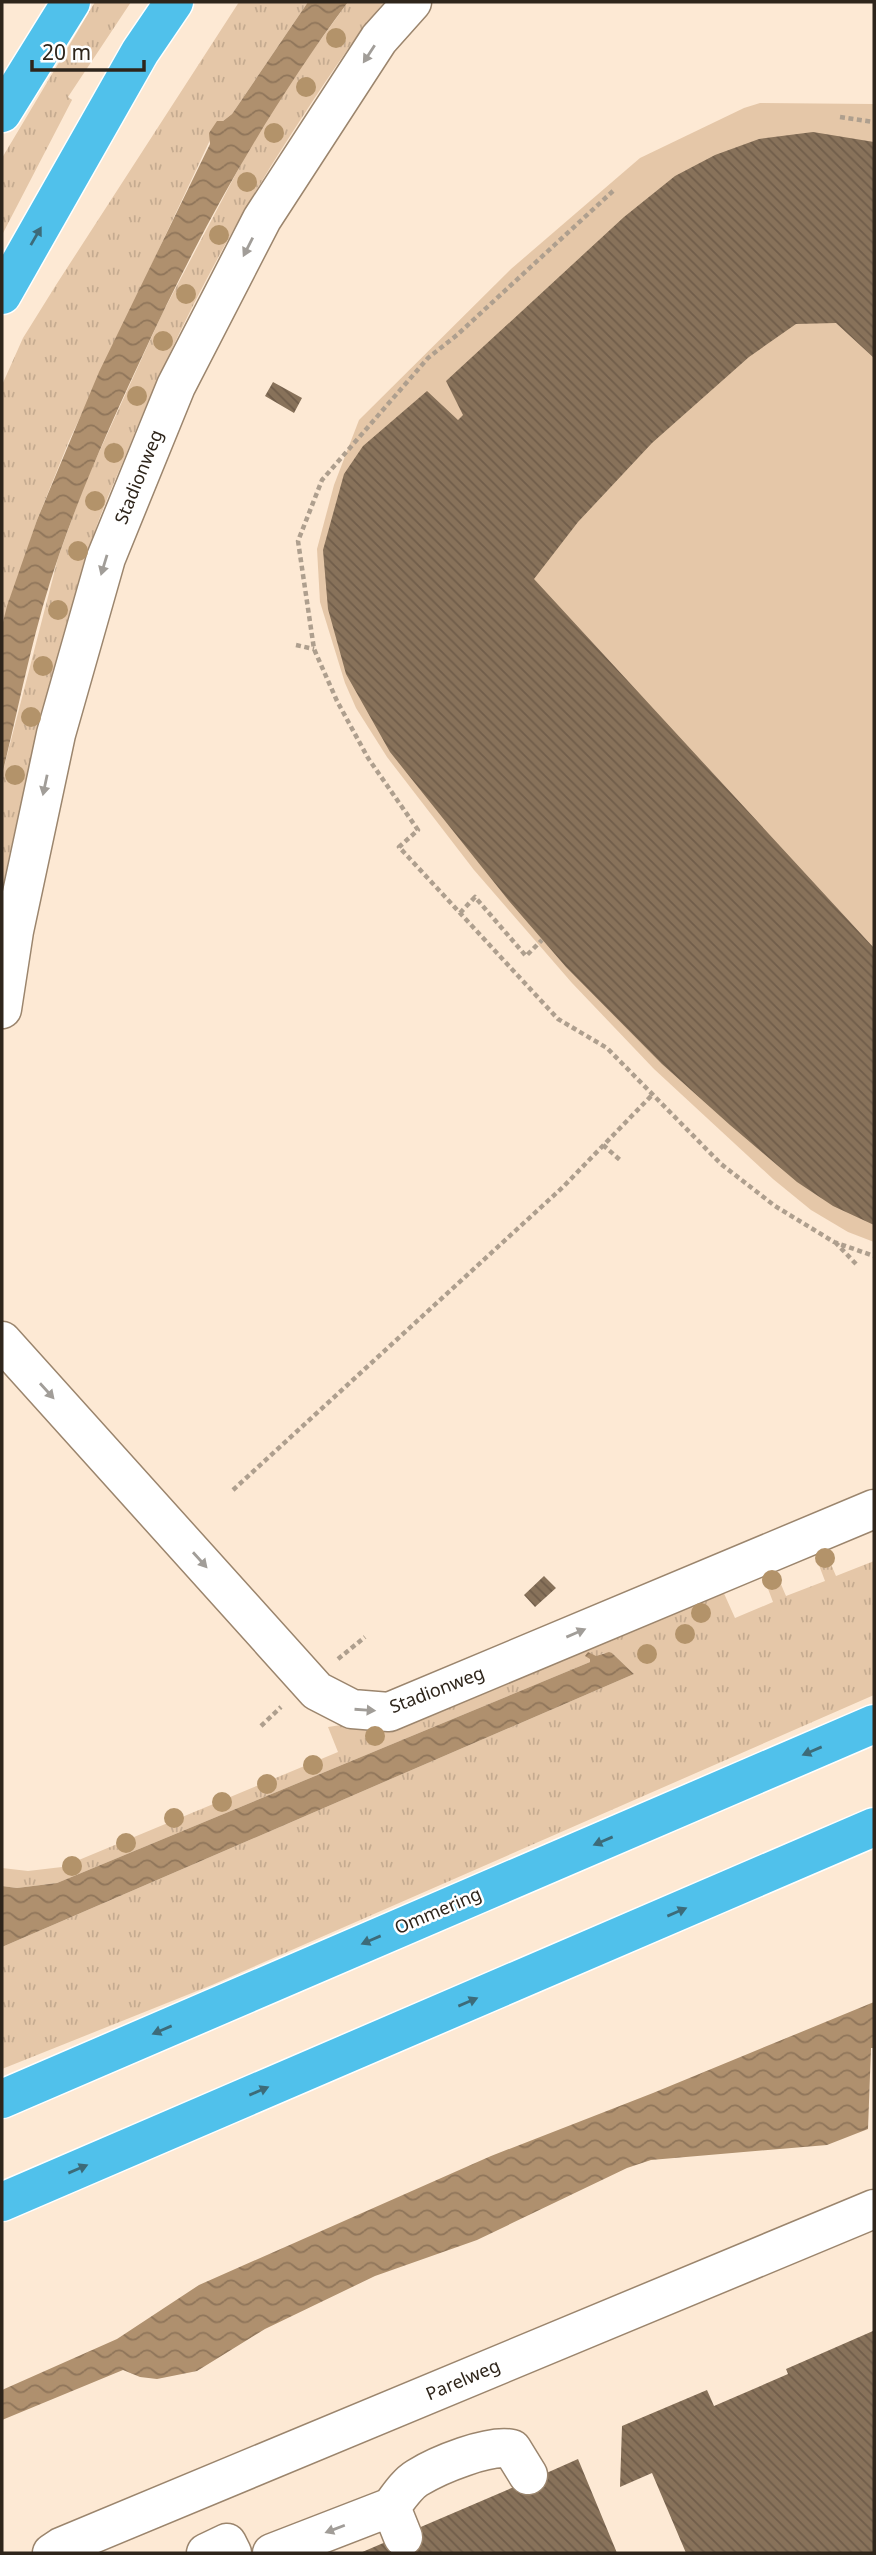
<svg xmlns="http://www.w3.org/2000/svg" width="876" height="2555" font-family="'Noto Sans',sans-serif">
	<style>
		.grass { fill: url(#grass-tufts) }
		.garden { fill: #e5c7a8 }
		.water { fill: url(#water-waves) }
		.building { fill: url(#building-back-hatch) }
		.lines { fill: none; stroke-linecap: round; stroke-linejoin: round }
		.minor-casing { stroke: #9b856d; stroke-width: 41 }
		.highway-casing { stroke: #fff; stroke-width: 41 }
		.path { stroke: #ae9f8e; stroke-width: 4.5; stroke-dasharray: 5 3.5; stroke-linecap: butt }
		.minor { stroke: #fff; stroke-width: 38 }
		.highway { stroke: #50c1eb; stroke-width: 38 }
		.tree { fill: #b3936a }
		.oneway { fill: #a19d98 }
		.oneway2 { fill: #3d6b79 }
		.labels { text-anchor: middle; stroke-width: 5; stroke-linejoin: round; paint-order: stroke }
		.street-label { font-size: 18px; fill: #2e251b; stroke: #fff }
	</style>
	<defs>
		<pattern id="grass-tufts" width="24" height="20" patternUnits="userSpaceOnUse" patternTransform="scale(1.75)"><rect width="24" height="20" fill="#e5c7a8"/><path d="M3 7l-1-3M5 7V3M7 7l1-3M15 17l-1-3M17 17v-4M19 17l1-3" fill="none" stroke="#c5ab90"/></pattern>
		<pattern id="water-waves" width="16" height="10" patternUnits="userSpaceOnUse" patternTransform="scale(1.75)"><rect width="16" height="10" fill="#af906e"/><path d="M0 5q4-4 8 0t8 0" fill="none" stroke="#8f755a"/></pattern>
		<pattern id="building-back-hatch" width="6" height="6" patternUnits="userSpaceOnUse" patternTransform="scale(1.75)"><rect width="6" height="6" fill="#88725a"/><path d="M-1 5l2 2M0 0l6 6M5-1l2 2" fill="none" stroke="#705d4a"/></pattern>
	</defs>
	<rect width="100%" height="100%" fill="#fde9d4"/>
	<path class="grass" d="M95,2H131L68,97L72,100L2,235V158Z
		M239,2H308L232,114L223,121L211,138L69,441L37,520L2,626V385L23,338L56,285Z
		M348,2H384C349,44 320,90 290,136C226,235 171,342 127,452C117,476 106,500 97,525C57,645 28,766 2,890V775L58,558L85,483L162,314L250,147L290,82Z
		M824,1548L836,1576L874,1561V1695L212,1985L2,2069V1947L634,1674L612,1653H604L590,1659V1662L57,1883L17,1888L2,1886V1868L28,1871L62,1867L338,1752L328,1727L341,1725L355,1727L722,1589L735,1618L773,1602L762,1573L774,1568L786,1596L825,1581L814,1552Z"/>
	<path class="garden" d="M760,103L874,104V1242L848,1232L811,1210L773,1179L654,1069L572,983L474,870L387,757L356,708L345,683L320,602L317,549L334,485L359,420L511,269L640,158L744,108Z"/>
	<path class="water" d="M308,2H348C265,113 199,233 141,359C111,423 82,488 59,555C34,626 20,702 2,775V626L7,606L37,520L99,372L210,144L209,133L217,121H223L232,114Z
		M588,1652L596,1656L609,1652L612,1653L634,1674L2,1947V1886L17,1888L57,1883L590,1662V1659L585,1656Z
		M874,2002V2048H871L868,2129L827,2145L651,2160L627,2168L477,2240L375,2276L265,2329L197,2371L157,2379L140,2377L123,2370L2,2420V2390L117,2339L199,2285L491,2156L653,2093Z"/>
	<path class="building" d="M813,132L874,142V358L836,323L796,324L749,357L652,443L578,522L534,579L874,948V1225L833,1206L797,1182L730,1125L662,1064L566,967L509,901L390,752L346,674L328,609L323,550L344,474L363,446L427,391L458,420L463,415L446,381L624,217L675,176L715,155L759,139Z
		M273,382L302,398L294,413L265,396Z
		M544,1576L556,1588L535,1607L524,1595Z
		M873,2331L874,2553H686L652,2473L620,2487L622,2426L707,2390L714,2406L788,2374L786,2369Z
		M578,2459L617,2553H360L542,2475Z"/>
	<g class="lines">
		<defs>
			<path id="minor" d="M2,1009L14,931L56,734L106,558L176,386L262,219L379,39L412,2
				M2,1341L317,1691L352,1709L389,1712L874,1509
				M391,2507C398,2498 407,2484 417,2478C438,2465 489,2444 512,2449L528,2475
				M52,2553L61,2547L874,2209
				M206,2553L227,2543L232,2553
				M272,2553L391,2507L403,2537"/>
			<path id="highway" d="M2,113L71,2
				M2,295L140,52L174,2
				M2,2099L874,1724
				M2,2202L874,1827"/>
		</defs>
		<use href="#minor" class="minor-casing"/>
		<use href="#highway" class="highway-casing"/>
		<path class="path" d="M840,117L874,122
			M613,191L457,335L428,358L322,480L298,541L314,649L337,701L368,758L418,830L399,847L558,1019L607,1048L721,1164L775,1206L834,1242L874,1256
			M296,645L314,649
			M460,913L475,897L526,956L542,940
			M603,1145L620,1160
			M835,1242L856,1264
			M233,1490L563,1187L653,1094
			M338,1659L365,1637
			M261,1726L281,1707"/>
		<use href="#minor" class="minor"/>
		<use href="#highway" class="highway"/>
	</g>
	<g class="tree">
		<circle cx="336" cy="38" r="10"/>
		<circle cx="306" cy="87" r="10"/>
		<circle cx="274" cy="133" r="10"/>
		<circle cx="247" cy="182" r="10"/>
		<circle cx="219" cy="235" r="10"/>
		<circle cx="186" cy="294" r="10"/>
		<circle cx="163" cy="341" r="10"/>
		<circle cx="137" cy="396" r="10"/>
		<circle cx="114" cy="453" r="10"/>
		<circle cx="95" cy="501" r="10"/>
		<circle cx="78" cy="551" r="10"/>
		<circle cx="58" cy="610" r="10"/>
		<circle cx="43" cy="666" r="10"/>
		<circle cx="31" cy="717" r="10"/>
		<circle cx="15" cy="775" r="10"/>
		<circle cx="825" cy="1558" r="10"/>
		<circle cx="772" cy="1580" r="10"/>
		<circle cx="701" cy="1613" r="10"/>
		<circle cx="685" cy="1634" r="10"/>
		<circle cx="647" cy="1654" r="10"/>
		<circle cx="375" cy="1736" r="10"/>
		<circle cx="313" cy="1765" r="10"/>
		<circle cx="267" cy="1784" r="10"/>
		<circle cx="222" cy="1802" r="10"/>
		<circle cx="174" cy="1818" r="10"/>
		<circle cx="126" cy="1843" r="10"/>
		<circle cx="72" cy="1866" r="10"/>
	</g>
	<defs><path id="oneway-solid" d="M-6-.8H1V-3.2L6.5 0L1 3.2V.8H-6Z" transform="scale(1.75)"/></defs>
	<g class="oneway">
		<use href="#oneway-solid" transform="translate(369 54) rotate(123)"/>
		<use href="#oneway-solid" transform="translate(248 247) rotate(117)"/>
		<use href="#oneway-solid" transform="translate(104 565) rotate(107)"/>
		<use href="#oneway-solid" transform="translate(45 785) rotate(102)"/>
		<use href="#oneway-solid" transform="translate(47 1391) rotate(48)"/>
		<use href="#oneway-solid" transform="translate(200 1560) rotate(48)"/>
		<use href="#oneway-solid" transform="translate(576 1633) rotate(-23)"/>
		<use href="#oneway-solid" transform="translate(365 1710) rotate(4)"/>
		<use href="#oneway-solid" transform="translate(335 2529) rotate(159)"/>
	</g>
	<g class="oneway2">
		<use href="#oneway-solid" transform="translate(36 236) rotate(-60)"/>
		<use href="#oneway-solid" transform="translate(812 1751) rotate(157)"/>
		<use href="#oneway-solid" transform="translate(603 1841) rotate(157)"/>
		<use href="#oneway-solid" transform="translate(677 1912) rotate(-23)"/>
		<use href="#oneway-solid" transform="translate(371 1940) rotate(157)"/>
		<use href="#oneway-solid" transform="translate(468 2002) rotate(-23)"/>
		<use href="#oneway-solid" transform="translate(162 2030) rotate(157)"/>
		<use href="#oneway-solid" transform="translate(259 2091) rotate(-23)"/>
		<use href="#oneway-solid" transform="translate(78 2169) rotate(-23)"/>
	</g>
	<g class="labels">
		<g class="street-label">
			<text transform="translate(139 477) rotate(-68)" y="6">Stadionweg</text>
			<text transform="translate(437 1690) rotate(-21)" y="6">Stadionweg</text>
			<text transform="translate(438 1911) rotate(-23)" y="6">Ommering</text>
			<text transform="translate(463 2380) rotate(-23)" y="6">Parelweg</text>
		</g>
	</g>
	<rect width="876" height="2555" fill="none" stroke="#2e251b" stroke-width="7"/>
	<path d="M32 60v10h112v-10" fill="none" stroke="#2e251b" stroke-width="3.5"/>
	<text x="42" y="60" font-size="21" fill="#2e251b" stroke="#ffffff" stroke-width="5" paint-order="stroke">20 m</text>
</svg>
